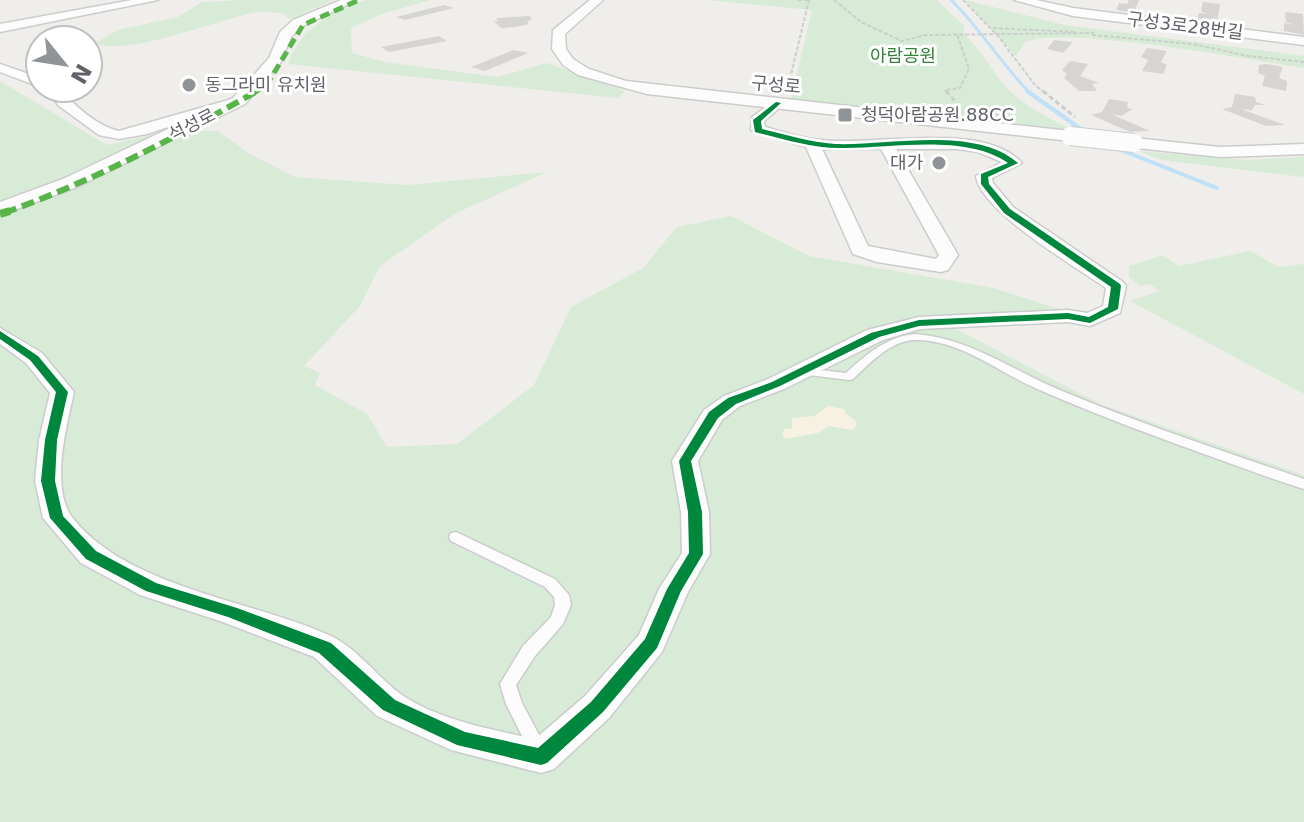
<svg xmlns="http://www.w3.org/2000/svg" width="1304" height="822" font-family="'DejaVu Sans','Noto Sans KR',sans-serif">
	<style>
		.green { fill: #d8ebd6 }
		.sand { fill: #f6f1e1 }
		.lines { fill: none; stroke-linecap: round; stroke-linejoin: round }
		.stream-far1 { stroke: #bfe0f9; stroke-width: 3 }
		.stream { stroke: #bfe0f9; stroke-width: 4 }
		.building { fill: #d6d5d3 }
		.service-casing { stroke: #cbcccc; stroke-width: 3 }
		.minor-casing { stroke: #cbcccc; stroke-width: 3 }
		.tertiary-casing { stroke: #cbcccc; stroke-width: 3 }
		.path-far1 { stroke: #cacfcc; stroke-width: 2; stroke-dasharray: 4 2; stroke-linecap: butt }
		.path { stroke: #cacfcc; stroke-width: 3; stroke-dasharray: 5 3; stroke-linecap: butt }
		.service { fill: #fdfcfc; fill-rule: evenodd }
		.minor { fill: #fdfcfc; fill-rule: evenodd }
		.tertiary { fill: #fdfcfc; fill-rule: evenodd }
		.tertiary-bridge-casing { stroke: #cbcccc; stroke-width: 20; stroke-linecap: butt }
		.tertiary-bridge { stroke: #fdfcfc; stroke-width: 18 }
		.quiet-far2 { stroke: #58b549; stroke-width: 5; stroke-dasharray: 10 5; stroke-linecap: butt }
		.quiet-far1 { stroke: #58b549; stroke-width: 6; stroke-dasharray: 13 6; stroke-linecap: butt }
		.quiet { stroke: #58b549; stroke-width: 8; stroke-dasharray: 17 8; stroke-linecap: butt }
		.cycleway-casing { stroke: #fff; stroke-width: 5 }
		.cycleway { fill: #00873e; fill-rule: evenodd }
		.poi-dot { fill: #919496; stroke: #fff; stroke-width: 3 }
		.labels { text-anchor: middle; stroke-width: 6; stroke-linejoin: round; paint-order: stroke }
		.far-street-label { font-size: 18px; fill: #5f6368; stroke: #fff }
		.far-park-label { font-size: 18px; fill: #348238; stroke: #fff }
		.far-poi-label { font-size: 18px; fill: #5f6368; stroke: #fff; text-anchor: start }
	</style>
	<rect width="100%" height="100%" fill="#efeeea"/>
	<path class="green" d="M242,0H333L290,19L283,13C273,13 262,11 252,13C215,21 126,57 95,43L118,30L178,17L202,2Z
		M367,0H430L382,14L351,28L352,53L385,62L497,77L547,63L625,91L618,98L288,64C300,29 332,10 367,0Z
		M706,0H937L964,26V34C983,52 989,67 1004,85C1023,106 1051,119 1075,131L791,100L812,10Z
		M965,0L1065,25L1304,56V68C1251,60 1065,25 1025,42L1016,56Z
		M0,81L107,145L170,131H218L248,153L295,177L407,185L547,172L456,213L380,266L360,306L304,366L320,373L315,385L367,414L387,447L457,444L534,385L571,307L643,268L677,227L731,216L809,256L993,288L1062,310L956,329L1102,405L1304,475V822H0Z
		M1138,151L1248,160L1304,157V177L1161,160Z
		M1250,251L1279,267L1304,264V394L1130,301L1159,291L1150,284L1140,286L1129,277V266L1163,255L1179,266Z"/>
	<path class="sand" d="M828,406L844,409L845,413L855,420L857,426L852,430L829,426L818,433L785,439L782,434L784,429L792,428V418L814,416Z"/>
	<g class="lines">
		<path class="stream-far1" d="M951,0C981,29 1001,64 1030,93"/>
		<path class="stream" d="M1027,91L1085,132
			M1116,148L1217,188"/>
	</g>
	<path class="building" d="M1129,0H1139L1134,13L1116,10L1119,3L1127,4Z
		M1203,2L1220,4L1217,24L1197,20L1199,13L1207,14L1201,11Z
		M444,5L454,8L405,20L396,17Z
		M1285,12L1303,14L1304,35L1284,31V23L1296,25L1286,22Z
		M530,16L532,20L527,21L529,24L516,27L501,28L494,21H498L496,18Z
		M439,36L447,41L389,52L381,47Z
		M1054,40L1071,42L1072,43L1063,53L1047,49Z
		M1147,48L1167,51L1161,62L1167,65L1163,74L1142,71L1148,60L1141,57Z
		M514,50L528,53L485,71L471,67Z
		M1070,61L1088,64L1080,76L1099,83L1092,84L1097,91H1079L1064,78L1067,74L1062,70Z
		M1267,64L1283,67L1279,78L1287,81L1286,91L1262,86L1265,76L1258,73L1259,65Z
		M1235,94L1255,97L1256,102L1265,105H1255L1252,110L1241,109L1285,125L1266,126L1222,109L1232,107Z
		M1109,99L1128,102L1127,108L1133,109L1121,116L1111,114L1150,131L1130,132L1091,115L1102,112Z
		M969,111L1001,114L1000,121L967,117Z"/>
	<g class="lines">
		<defs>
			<path id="service" d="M915,334C970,338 1013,371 1062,391C1141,424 1223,451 1304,479V489C1275,480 1246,469 1218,459C1159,438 1100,416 1042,391C1000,374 960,338 913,340C889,342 869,364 853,379L849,380L801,374L795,371L801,368L846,373C867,354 886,337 915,334Z
				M456,532L555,579L569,595L571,605L563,624L535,656L516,685L522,703L547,750L544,756L538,758L532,756L506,704L500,684L523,646L551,617L555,605L554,597L545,587L451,541L449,537L451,533Z"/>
			<path id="minor" d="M0,64L40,78V87L0,72Z
				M46,88H60C73,105 97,126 119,131L239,97L246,101L147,134L119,139L99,135L59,106Z
				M778,99L785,103L764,121L765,127C789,134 813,141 837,141C886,143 986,123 1022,163L992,178L993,183L1013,207L1123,282L1126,286L1120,313L1090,326L1068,322L920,329L883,340L784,389L740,406L722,420L698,461L709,512L710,554L688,592L662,652L609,718L554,769L541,773L451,750L377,716L314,657L223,622L140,595L81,563L43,518L35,481L39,440L50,393L26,363L0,344V328L42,353L74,392C67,425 50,487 72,517C126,588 254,600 333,637C357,649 377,676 398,692C433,719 494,730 535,739L585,696L639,635L659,589L682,553L681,512L672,461L704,410L724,396L768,379L867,330L919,317L1068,310L1087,313L1103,306L1106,288C1076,267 980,211 976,176L1002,162L978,152L957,149H896L958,255L948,270L941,272L877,262L853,254L806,147L751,130L752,117ZM822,149H881L939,255L936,259L868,246Z"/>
			<path id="tertiary" d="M132,0H158L0,32V24Z
				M341,0H357L303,26L291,37L281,62L245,104L77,187L0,215V202L63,179L233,98L269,58L280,32L293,20Z
				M590,0H603L565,34L566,49L573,59L589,69L626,81L1070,131L1079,136L1070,141L647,94L578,75L563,65L552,49L553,30Z
				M1014,0H1036L1073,8L1304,37V45L1073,16Z
				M1134,138L1220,147L1304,144V154L1220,157L1128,147L1125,143L1128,139Z"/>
		</defs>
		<use href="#service" class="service-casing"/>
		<use href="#minor" class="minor-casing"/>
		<use href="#tertiary" class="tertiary-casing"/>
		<path class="path-far1" d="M798,0H809
			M834,0L861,22L902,41L925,35L1094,33
			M963,0L998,36L1035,85L1045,93
			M993,28L1076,32
			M1092,35L1193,44L1248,56L1304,62
			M787,91L809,0
			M948,93L945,90L960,88L969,69L957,34"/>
		<path class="path" d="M946,91L961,108
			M1043,91L1075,117"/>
		<use href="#service" class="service"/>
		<use href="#minor" class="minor"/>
		<use href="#tertiary" class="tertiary"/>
		<defs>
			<path id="tertiary-bridge" d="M1070,136L1134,143"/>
		</defs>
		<use href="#tertiary-bridge" class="tertiary-bridge-casing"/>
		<use href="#tertiary-bridge" class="tertiary-bridge"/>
		<path class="quiet-far2" d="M253,93L266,86L303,25L359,0"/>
		<path class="quiet-far1" d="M4,213C93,181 175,138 257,91"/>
		<path class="quiet" d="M0,214L10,211"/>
		<defs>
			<path id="cycleway" d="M776,102L781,103L761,121L762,129C786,135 810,142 835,144C889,146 974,125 1018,163L988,177L989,184L1010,209L1120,284L1121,286L1118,309L1090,323L1068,319L919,326L879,337L780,386L736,404L718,418L691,461L702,512L703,554L681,591L657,648L603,712L547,763L541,765L457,745L383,710L319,653L228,617L146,591L86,559L50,518L41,481L45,440L56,392L30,360L0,339V331L38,356L68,392L57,440L55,481L63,516L96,551L156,583L237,608L331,643L395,700L465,732L538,748L591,702L645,639L667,589L689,553L688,512L679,461L709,412L728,398L772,382L871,333L919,320L1068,313L1089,317L1108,307L1111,287L1004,213L981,184V174L1008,163C964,133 891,149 840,148C811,148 783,139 755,132L753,120Z"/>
		</defs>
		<use href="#cycleway" class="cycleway-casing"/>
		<use href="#cycleway" class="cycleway"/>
	</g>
	<g class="poi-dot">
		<circle cx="189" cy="85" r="8"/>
		<rect x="837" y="107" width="16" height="16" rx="4"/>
		<circle cx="939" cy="163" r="8"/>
	</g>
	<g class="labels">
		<g class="far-street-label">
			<text transform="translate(1185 26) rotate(7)" y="6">구성3로28번길</text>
			<text transform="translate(776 85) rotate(5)" y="6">구성로</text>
			<text transform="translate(192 125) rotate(-27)" y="6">석성로</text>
		</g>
		<g class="far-park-label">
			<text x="903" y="62">아람공원</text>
		</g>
		<g class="far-poi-label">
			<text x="205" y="91">동그라미 유치원</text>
			<text x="861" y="121">청덕아람공원.88CC</text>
			<text x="923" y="169" text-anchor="end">대가</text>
		</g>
	</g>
	<g transform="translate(64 64) rotate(120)"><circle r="38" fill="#ffffff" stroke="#bfc1c3" stroke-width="2"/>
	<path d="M0-6L14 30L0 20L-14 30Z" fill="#919496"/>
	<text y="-12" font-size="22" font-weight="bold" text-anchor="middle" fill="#5f6368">N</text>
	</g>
</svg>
